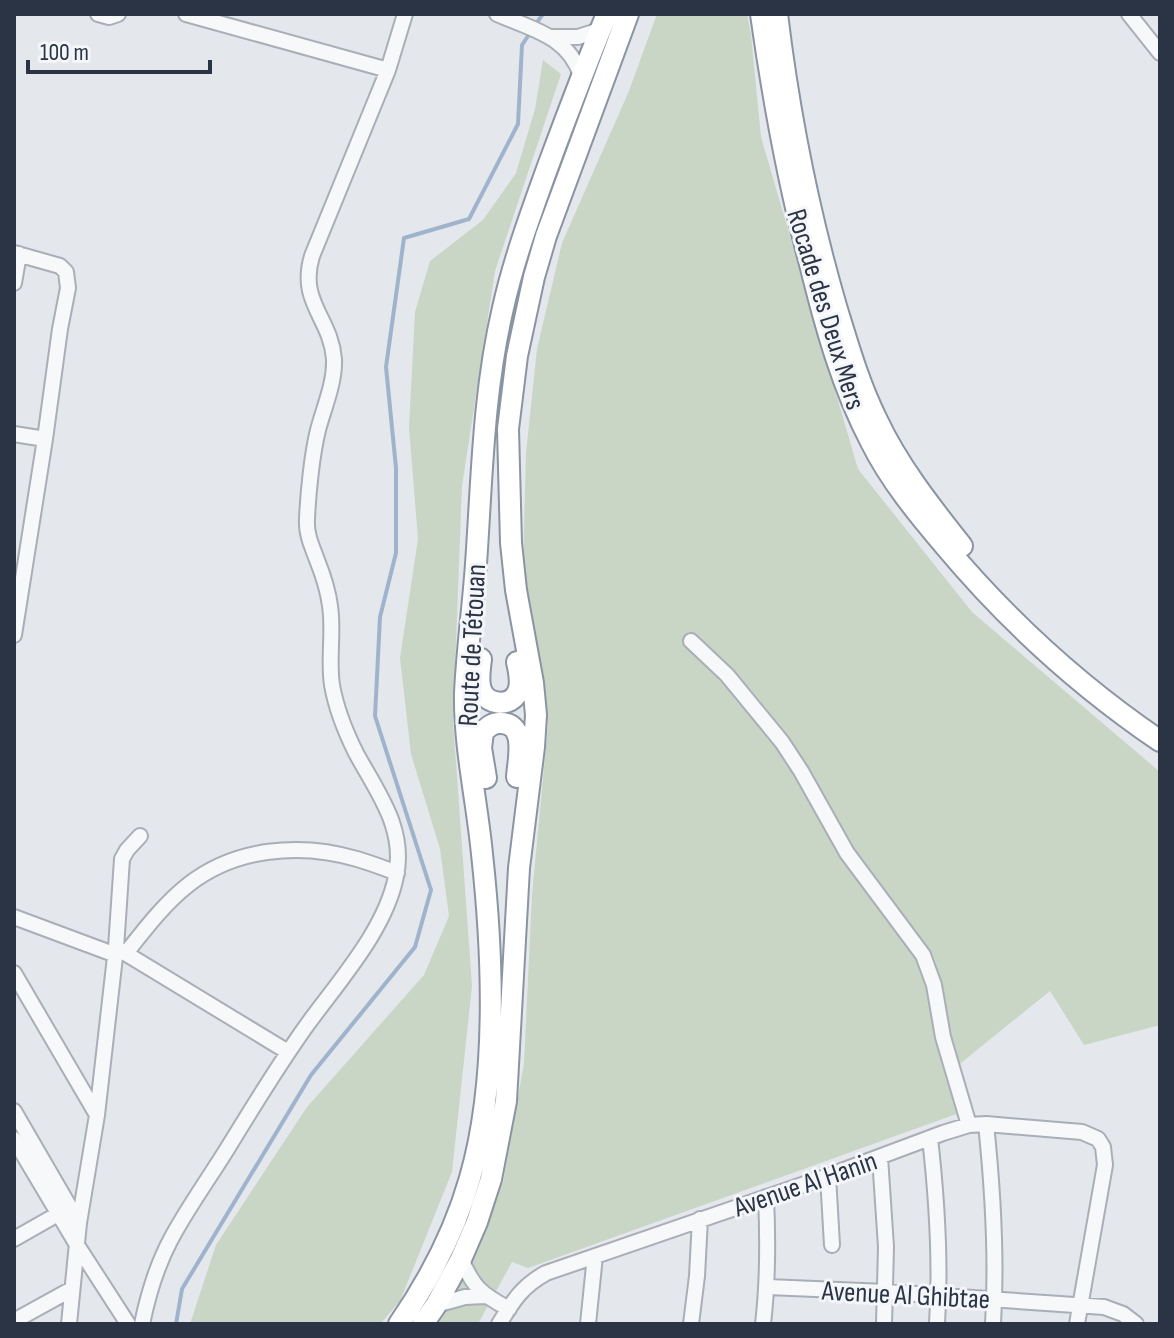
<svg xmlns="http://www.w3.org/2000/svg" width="1174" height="1338" font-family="'Sofia Sans Condensed',sans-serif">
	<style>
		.green { fill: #c9d6c5 }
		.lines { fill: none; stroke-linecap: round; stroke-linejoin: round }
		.stream { stroke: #9fb4cc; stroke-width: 4 }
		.minor-casing { stroke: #a9aeb7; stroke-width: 18 }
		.highway-casing { stroke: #8b94a3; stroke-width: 24 }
		.minor { stroke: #f7f8fa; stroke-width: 14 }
		.highway { stroke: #fff; stroke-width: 20 }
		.labels { text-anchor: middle; stroke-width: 6; stroke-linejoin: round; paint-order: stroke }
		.street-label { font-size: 28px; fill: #2b3445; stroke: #f4f6f9 }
	</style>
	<rect width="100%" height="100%" fill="#e4e7ec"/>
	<path class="green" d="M657,14H747L751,35L761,137L858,469L972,612L1160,772V1025L1084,1045L1050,991L956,1067L962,1112L528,1268L512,1262L478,1324H435L456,1294L503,1182L524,1063L532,895L548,725L523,567L526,453L537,349L562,243L629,91Z
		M543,60L561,74L495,271L462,486L453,721L472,986L452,1172L400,1301L380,1324H190L216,1245L307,1107L424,975L449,916L440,849L411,754L400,658L418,539L409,427L415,312L430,261L483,220L516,173L535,109Z"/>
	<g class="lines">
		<path class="stream" d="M535,25L543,14
			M176,1324L182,1289L311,1075L415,947L431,890L375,716L380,617L396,553V468L386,367L404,238L469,219L518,124L522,45L530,33"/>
		<defs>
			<path id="minor" d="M98,14L109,17L118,14
				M186,14L388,70
				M497,14C531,29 569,36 581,76
				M1129,14L1160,53
				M553,37H578L600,30
				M14,253L60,266L66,272L68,288L60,329L45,439L14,635
				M14,283L19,254
				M14,434L45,439
				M691,641L727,675L782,742L801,771L847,853L923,955L934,985L943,1037L969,1125
				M14,917L116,955
				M120,950L288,1052
				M126,953C145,929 164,904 188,885C235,848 300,842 357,859C370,863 384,868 397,873
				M14,973L97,1115
				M14,1111L79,1223
				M986,1124C993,1191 997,1257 993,1324
				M930,1138C937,1200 941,1262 937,1324
				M14,1139L77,1245L128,1324
				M880,1157L886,1247L884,1324
				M828,1176L832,1245
				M14,1239L58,1214
				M461,1259C474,1288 481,1294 509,1309
				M768,1287L886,1292L1104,1307L1123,1314L1136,1324
				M436,1305L465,1297L485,1296
				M14,1321L72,1289
				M69,1324L79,1223L97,1115L116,948L122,859L127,850L140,836
				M142,1324C148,1295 157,1265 171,1239C188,1207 210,1177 229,1146C254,1105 279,1064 307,1025C339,981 386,929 396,876C406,828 377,792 356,753C345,731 336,708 332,685C328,659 334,632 330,606C328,590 323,575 317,560C312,546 306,535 307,519C308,494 312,454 318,430C324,407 335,383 334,359C331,318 298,302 312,256L388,70L405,14
				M499,1324C513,1301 522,1286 546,1273L828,1176L943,1133L969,1125L986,1124L1082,1132L1098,1139L1103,1147L1105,1165L1077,1324
				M588,1324L595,1256
				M691,1324L697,1276L700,1219
				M763,1324C768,1281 768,1240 766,1197"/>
			<path id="highway" d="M761,14C773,99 788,182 810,264C825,325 842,387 871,442C890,480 917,513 945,546C1007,620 1079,686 1160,741
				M777,14C789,113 808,210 836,306C848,345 859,384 877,420C898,465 931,507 962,546
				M481,659C480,669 477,682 482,692C488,704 508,707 516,695C523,686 519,672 517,662
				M486,778L481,748L483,732C488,727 492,723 500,723C528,723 518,760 517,777
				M399,1324C430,1279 455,1231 470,1178C498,1081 493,955 482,854C477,801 464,747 465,693C467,650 473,607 476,564C482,478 483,393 503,308C514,259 531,213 548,166C567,115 586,64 607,14
				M423,1324L436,1305L461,1259L477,1222L491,1179L506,1101L519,868L534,747L536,715L533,683L516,590L511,543L508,429L517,356L534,277L546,236L628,14"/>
		</defs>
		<use href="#minor" class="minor-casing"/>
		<use href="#highway" class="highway-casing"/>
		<use href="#minor" class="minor"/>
		<use href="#highway" class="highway"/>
	</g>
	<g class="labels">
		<g class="street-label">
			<text transform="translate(827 309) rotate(73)" y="10">Rocade des Deux Mers</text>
			<text transform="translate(471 645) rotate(-87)" y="10">Route de Tétouan</text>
			<text transform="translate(805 1183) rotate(-19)" y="10">Avenue Al Hanin</text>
			<text transform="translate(906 1294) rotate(3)" y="10">Avenue Al Ghibtae</text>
		</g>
	</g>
	<rect width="1174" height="1338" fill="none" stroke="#2b3445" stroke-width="32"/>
	<path d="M28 60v12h182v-12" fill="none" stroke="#2b3445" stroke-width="4"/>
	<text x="40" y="60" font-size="24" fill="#2b3445" stroke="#f4f6f9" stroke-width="6" paint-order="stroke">100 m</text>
</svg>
